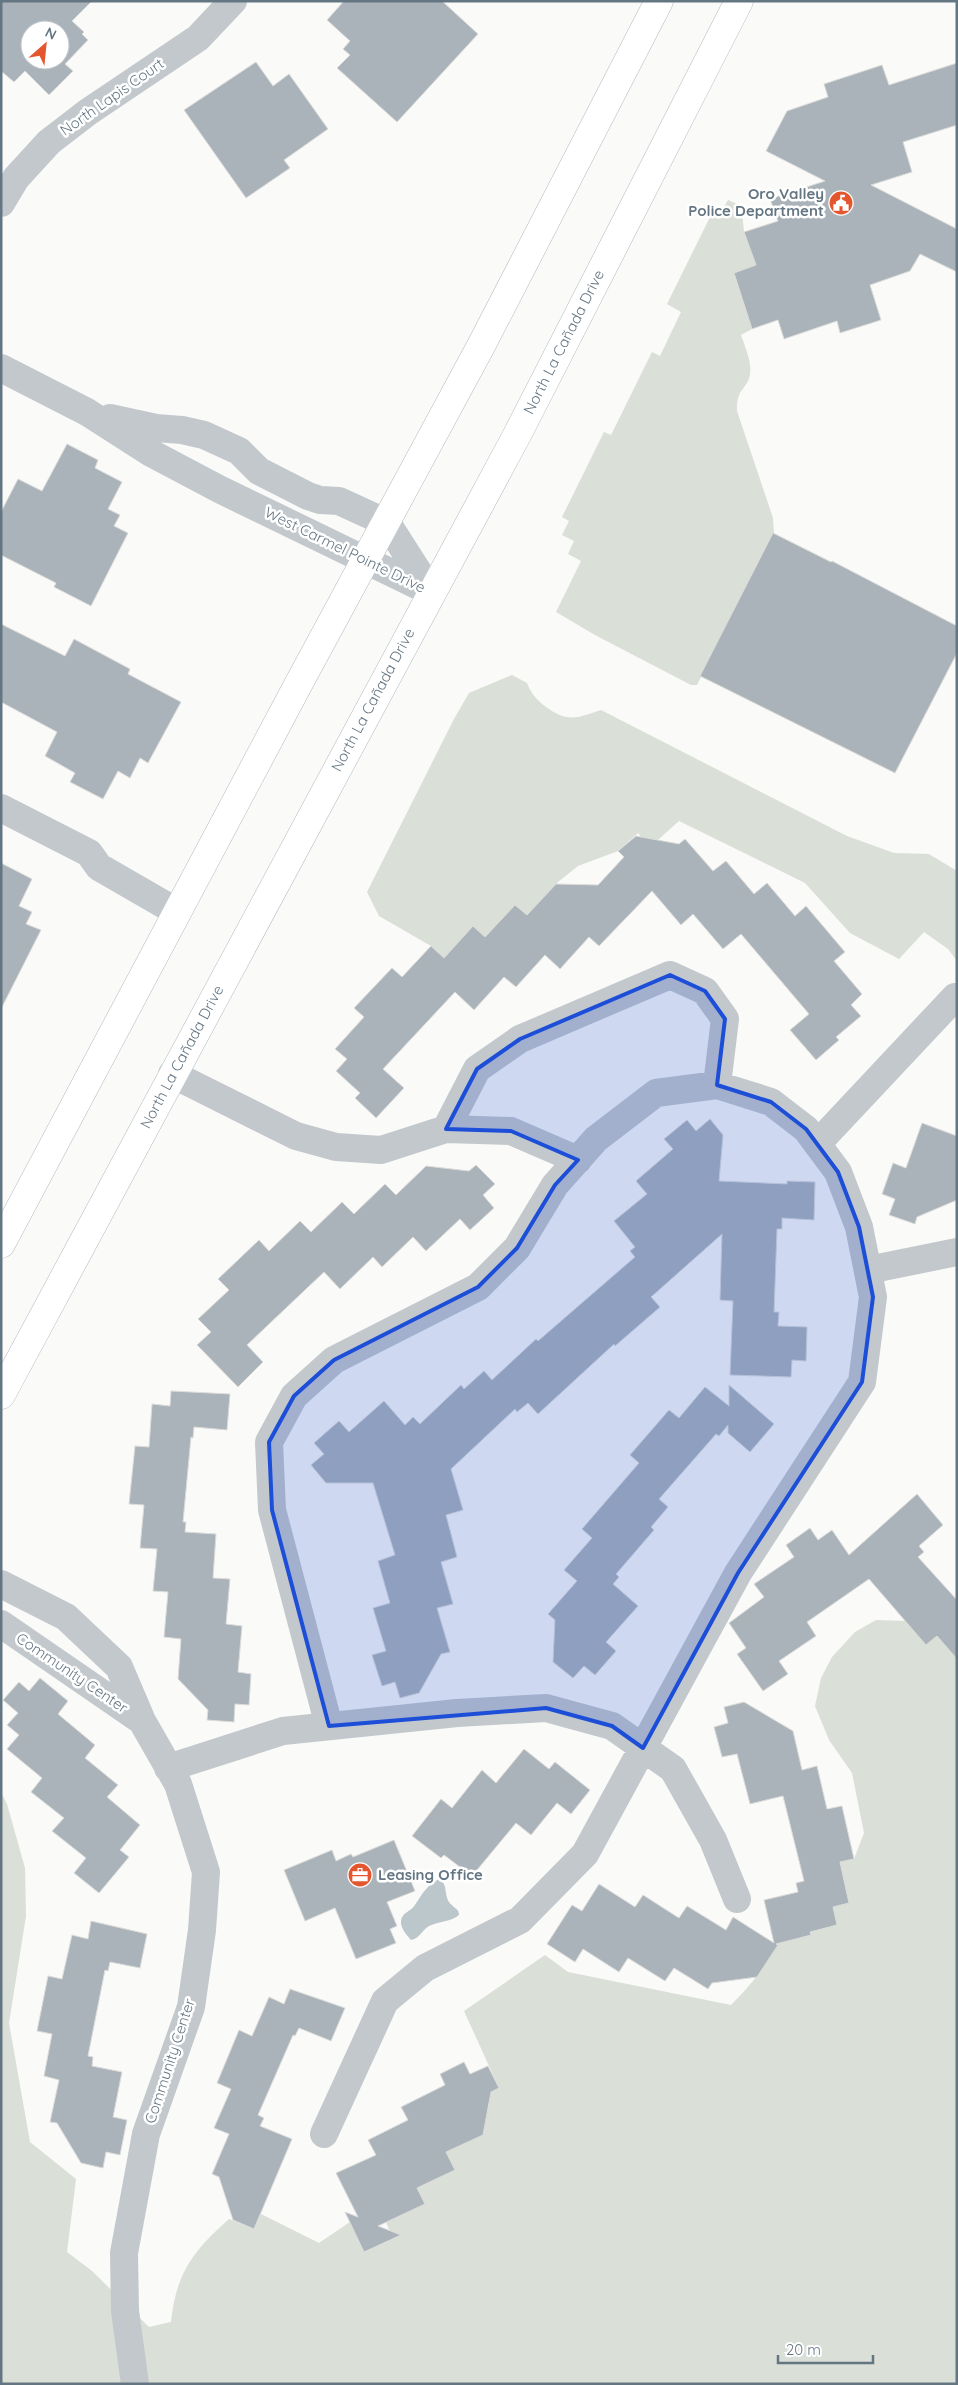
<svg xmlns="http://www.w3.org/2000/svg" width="958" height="2385" font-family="Quicksand,sans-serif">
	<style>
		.green { fill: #dadfd7 }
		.water { fill: #bbc7cb }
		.building { fill: #aab3b9; stroke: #dcdcda; fill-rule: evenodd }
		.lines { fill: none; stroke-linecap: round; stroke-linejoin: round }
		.primary-casing { stroke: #b5babe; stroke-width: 29 }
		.street { stroke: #c3c8cc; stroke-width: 28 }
		.primary { stroke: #fff; stroke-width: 28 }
		.marked { fill: #1d4ed8; fill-opacity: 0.2; stroke: #1d4ed8; stroke-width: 4; stroke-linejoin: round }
		.labels { text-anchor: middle; stroke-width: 5; stroke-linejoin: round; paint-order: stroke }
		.street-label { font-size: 15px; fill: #657683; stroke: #fff }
		.poi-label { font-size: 15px; font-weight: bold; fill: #657683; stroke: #fff; text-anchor: end }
	</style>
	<rect width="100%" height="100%" fill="#fafaf8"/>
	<path class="green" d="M728,200L737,204L742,211L744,232L756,265L734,273L752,329L741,335C745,347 752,362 750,374C748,389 736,388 737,411L773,518L774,534L697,685H691L595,635L556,612L581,561L568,554L574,541L562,535L569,521L562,517L604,432L611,435L652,352L660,356L681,312L667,304L712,213L719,216Z
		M512,675L527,683C532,695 536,699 546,707C569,723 576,718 601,710L847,836L894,853L929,854L957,871V961L948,949L924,932L899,959L850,933L805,883L679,821L650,847L638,833L618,851L578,866L558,882L527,915L515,905L485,937L473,926L444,958L431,946L379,916L367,892L454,719L469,693Z
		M876,1620L906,1621L926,1645L937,1636L957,1659V2384H1V1792L7,1804L25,1868L26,1916L9,2023L30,2142L76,2179L67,2252L92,2271L149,2327L171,2322C176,2273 194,2250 229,2219L254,2229L261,2214L319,2243L350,2222L364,2252L393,2239L386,2222L425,2204L417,2188L455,2170L446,2152L484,2134L477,2119L487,2114L489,2105L484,2095L499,2088L464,2011L545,1955L568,1972L731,2005C749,1987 765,1969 774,1944L811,1935L810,1932L837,1925L833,1907L849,1902L840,1862L854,1859L864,1833L852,1773L829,1740L815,1706L821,1678L832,1657L855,1632Z"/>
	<path class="water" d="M439,1879C448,1884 444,1894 449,1902C453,1908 459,1908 459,1915C451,1922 439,1921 429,1926C422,1930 419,1939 411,1940C407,1936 401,1928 401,1923C401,1912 411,1912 415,1905C422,1894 427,1885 439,1879Z"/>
	<path class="building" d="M1,1H92L72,21L84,32L82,34L88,40L65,64L73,71L49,95L25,71L14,82L1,71ZM30,30H60V60H30Z
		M344,1H442L478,34L397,122L337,68L350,55L343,49L350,41L327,20Z
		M256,62L273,86L289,74L328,129L284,160L290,168L246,198L184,110Z
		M957,63V125L903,142L912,172L871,185L957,229V272L920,254L910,271L870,285L881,320L840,333L837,321L784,339L778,320L752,329L734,273L756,265L744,232L778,221L770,199L825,181L766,151L787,111L828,97L824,84L882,65L889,85Z
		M67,444L98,460L95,468L122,482L108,509L120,515L114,526L128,533L91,606L54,587L56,583L1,555V512L18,479L42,491Z
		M773,533L831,562L832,561L957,626V653L895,773L700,676Z
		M1,624L65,656L74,639L130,669L128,674L181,702L148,763L140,758L130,778L118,771L103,799L70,782L75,773L45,756L57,732L1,702Z
		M636,836L679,844L685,839L713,871L726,861L754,894L767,883L795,916L806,906L845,952L834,961L862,994L851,1005L861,1016L836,1037L839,1040L816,1060L790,1030L809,1014L741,934L723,949L693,914L681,925L652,891L599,946L589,937L560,969L545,955L516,987L504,977L474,1010L455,992L383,1069L404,1088L376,1118L355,1098L360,1093L336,1071L347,1059L335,1049L364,1017L354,1008L392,968L402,977L431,946L444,958L473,926L485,937L515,905L527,915L556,884L598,885L624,857L618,851Z
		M1,863L32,879L19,906L32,912L26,924L41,930L1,1009Z
		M710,1119L723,1135L719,1181L787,1184V1181L815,1182L814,1220L782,1218V1229H777L774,1312H779L778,1326L807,1327L806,1361L792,1360L791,1377L730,1375L733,1301L720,1300L722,1234L651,1297L660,1307L615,1346L614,1344L538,1414L528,1403L517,1412L515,1409L451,1469L463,1510L446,1515L457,1557L441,1562L453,1604L437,1608L450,1652L441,1654L419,1693L400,1698L395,1682L382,1686L372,1655L386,1651L373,1608L390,1603L378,1561L395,1555L373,1483H326L311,1465L324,1454L314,1443L339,1421L349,1432L384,1401L405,1425L413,1417L420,1424L461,1385L464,1389L484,1371L492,1380L536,1339L538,1341L635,1257L630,1251L635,1247L614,1221L647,1194L636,1181L673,1149L664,1139L687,1120L696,1131Z
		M922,1123L957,1136V1200L917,1217L915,1224L889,1215L895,1199L882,1194L893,1163L906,1168Z
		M476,1165L495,1184L483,1195L494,1208L470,1230L460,1219L426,1251L413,1237L382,1267L373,1257L340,1289L324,1272L247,1345L263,1362L238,1387L197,1345L211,1332L198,1319L229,1290L218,1279L259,1240L269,1251L300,1221L311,1232L342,1202L354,1214L385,1184L396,1195L426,1166L469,1171Z
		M729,1385L774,1424L750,1452L728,1433V1425L719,1436L716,1434L659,1499L668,1507L651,1527L654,1530L616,1574L619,1577L613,1584L638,1606L606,1642L616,1651L595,1675L584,1666L573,1678L553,1662L555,1620L548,1614L577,1581L564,1570L592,1538L582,1529L639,1463L630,1455L669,1410L679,1418L705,1387L729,1406Z
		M171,1391L230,1394L227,1430L194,1427L193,1438L191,1437L183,1522H186L185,1532L216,1534L213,1578L230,1579L226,1624L242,1626L238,1672L251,1674L249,1705L235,1704L234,1722L207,1720L208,1710L178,1679L181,1639L164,1637L168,1592L153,1591L157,1549L140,1548L144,1505L129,1504L135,1446L149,1447L152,1404L170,1406Z
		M917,1494L943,1525L919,1546L924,1552L918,1557L957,1600V1659L937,1636L926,1645L869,1579L807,1622L816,1636L779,1661L788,1674L763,1691L737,1654L746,1648L729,1623L764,1597L754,1584L794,1557L786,1545L810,1528L818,1540L832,1530L849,1555Z
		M40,1678L68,1701L58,1714L95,1745L85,1758L118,1785L107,1797L140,1825L120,1850L129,1857L99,1893L74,1873L86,1858L52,1831L64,1818L31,1792L42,1778L7,1749L19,1735L7,1725L18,1713L3,1700L19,1682L29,1691Z
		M744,1702L793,1731L802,1770L817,1766L827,1809L842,1806L854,1859L840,1862L849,1903L833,1907L837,1925L810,1932L811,1935L776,1944L778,1945L757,1977L712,1983L708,1989L674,1968L665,1981L628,1958L619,1972L583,1949L575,1962L547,1944L572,1905L582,1911L599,1884L635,1907L643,1895L679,1918L687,1906L726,1930L733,1917L774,1943L764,1900L798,1892L796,1883L804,1881L783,1796L750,1804L737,1754L722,1757L714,1727L728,1723L724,1707Z
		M524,1749L549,1769L555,1762L590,1790L571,1814L557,1803L531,1835L516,1823L472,1876L444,1855L441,1858L412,1836L441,1799L452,1808L482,1770L496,1783Z
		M394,1840L415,1891L387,1902L397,1926L390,1929L396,1943L356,1959L335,1908L305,1921L284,1870L332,1850L336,1861L351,1854L353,1857Z
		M91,1921L147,1934L140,1968L110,1962L108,1971L105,1970L88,2056L93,2057L92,2066L122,2072L113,2117L127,2120L120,2155L106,2152L103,2168L81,2163L57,2123L50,2122L59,2080L44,2076L52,2034L37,2031L48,1976L62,1979L72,1935L88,1939Z
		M290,1989L345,2008L331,2041L299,2028L295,2036L293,2035L258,2115L264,2118L260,2126L292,2139L254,2229L233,2220L219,2177L212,2174L229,2134L214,2128L231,2089L217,2083L239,2030L252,2036L269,1997L284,2004Z
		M464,2062L470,2074L488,2066L499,2088L491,2092L483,2135L446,2152L455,2170L417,2188L425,2204L378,2226L401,2235L364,2252L345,2212L358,2217L336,2173L376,2155L368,2140L408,2120L401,2107L445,2085L440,2074Z"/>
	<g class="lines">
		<defs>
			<path id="primary" d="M1,1244L299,683L482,344L659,1
				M1,1395L517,435L739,1"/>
		</defs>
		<use href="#primary" class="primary-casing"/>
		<path class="street" d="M1,203L16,178L49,142L88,112L198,38L233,1
			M1,368L87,412L151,453L219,489L431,592
			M110,418L156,428L182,430L204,435L239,451L259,471L308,496L320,500L339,501L387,523L431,592
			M1,808L89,853L99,867L177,912
			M172,1074L296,1136L336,1147L381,1150L446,1129L511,1131L578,1160
			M446,1129L477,1069L520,1039L670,975L705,991L725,1019L717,1085
			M817,1144L955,997
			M868,1270L957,1252
			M1,1584L66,1617L119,1667L142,1721L178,1784L206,1872L202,1930L191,2007L146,2134L124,2253L125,2311L135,2384
			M1,1624L142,1721
			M168,1768L283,1731L457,1713L546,1708L612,1726L673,1769L713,1840L737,1899
			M324,2134L385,2001L425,1968L520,1920L585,1854L738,1573L862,1382L873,1297L859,1227L838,1172L806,1129L771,1102L717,1085L656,1093L596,1139L555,1185L517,1248L478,1287L334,1360L294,1396L269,1442L272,1510L329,1726"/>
		<use href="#primary" class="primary"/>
	</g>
	<path class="marked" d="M670,975L705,991L725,1019L717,1085L771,1102L806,1129L838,1172L859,1227L873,1297L862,1382L738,1573L643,1748L612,1726L546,1708L329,1726L272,1510L269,1442L294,1396L334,1360L478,1287L517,1248L555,1185L578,1160L511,1131L446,1129L477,1069L520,1039Z"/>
	<defs>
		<symbol id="civic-disc" viewBox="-11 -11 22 22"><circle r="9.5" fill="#e4572e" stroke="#fff"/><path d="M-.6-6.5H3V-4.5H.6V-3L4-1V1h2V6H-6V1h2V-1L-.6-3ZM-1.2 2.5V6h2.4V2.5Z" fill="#fff"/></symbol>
		<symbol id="office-disc" viewBox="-11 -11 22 22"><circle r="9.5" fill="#e4572e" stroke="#fff"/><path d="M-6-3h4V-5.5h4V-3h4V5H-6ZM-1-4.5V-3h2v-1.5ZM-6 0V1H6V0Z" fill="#fff"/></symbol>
	</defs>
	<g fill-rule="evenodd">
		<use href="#civic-disc" x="827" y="189" width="28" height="28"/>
		<use href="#office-disc" x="346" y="1861" width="28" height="28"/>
	</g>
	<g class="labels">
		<g class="street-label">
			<text transform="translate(112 97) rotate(-35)" y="5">North Lapis Court</text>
			<text transform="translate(564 342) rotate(-63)" y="5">North La Cañada Drive</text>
			<text transform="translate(345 550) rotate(26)" y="5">West Carmel Pointe Drive</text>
			<text transform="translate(373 700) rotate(-62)" y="5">North La Cañada Drive</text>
			<text transform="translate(182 1057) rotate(-62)" y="5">North La Cañada Drive</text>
			<text transform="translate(72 1673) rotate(34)" y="5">Community Center</text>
			<text transform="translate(170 2061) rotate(-72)" y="5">Community Center</text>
		</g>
		<g class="poi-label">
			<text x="824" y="199">Oro Valley<tspan x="824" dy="17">Police Department</tspan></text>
			<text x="378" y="1880" text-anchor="start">Leasing Office</text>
		</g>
	</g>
	<rect width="958" height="2385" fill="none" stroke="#657683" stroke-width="5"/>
	<g transform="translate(45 45) rotate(27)"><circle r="24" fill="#ffffff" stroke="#c1c8cd"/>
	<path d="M0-4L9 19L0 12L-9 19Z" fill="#e4572e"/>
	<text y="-8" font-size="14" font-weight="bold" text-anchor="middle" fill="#657683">N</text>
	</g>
	<path d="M778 2355v8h95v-8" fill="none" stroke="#657683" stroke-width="2.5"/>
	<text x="786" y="2355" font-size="15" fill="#657683" stroke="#ffffff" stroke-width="4" paint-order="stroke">20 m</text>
</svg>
